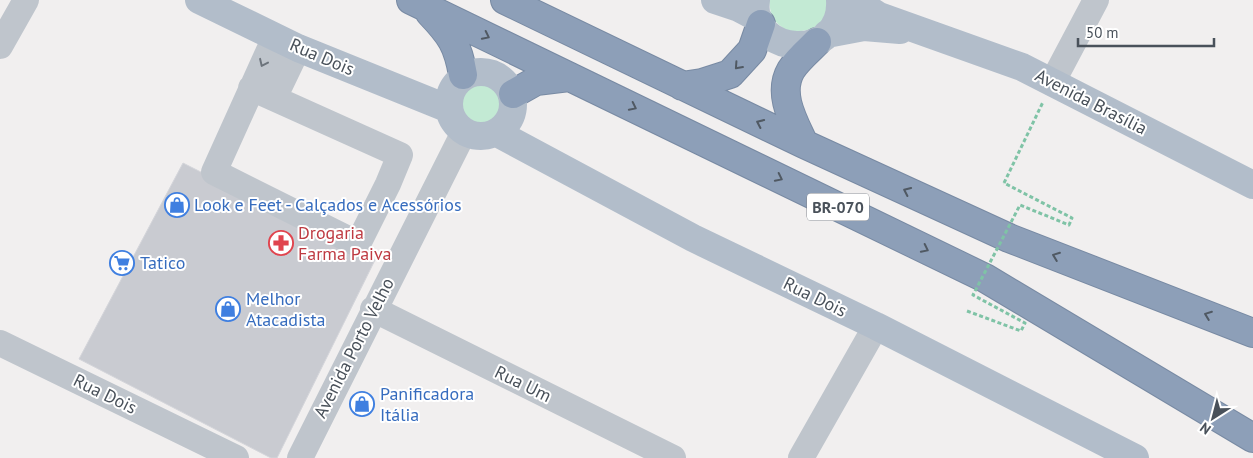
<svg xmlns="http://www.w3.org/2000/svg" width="1253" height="458" font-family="'PT Sans',sans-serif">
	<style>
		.green { fill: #c3ead4 }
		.building { fill: #c9cbd1; stroke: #d4d5da }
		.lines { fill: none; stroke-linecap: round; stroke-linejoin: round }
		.highway-casing { stroke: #788aa3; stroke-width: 30 }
		.path { stroke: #7fc3a6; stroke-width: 3; stroke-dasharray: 4 2.5; stroke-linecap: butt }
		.minor { stroke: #bfc5cc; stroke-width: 26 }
		.major { stroke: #b2bdca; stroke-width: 28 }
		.highway { stroke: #8d9fb8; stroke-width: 28 }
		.path-bridge { stroke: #7fc3a6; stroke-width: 3; stroke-dasharray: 4 2.5; stroke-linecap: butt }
		.oneway { stroke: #505963 }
		.oneway2 { stroke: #6c747c }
		.labels { text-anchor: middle; stroke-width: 4; stroke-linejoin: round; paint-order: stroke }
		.shield { fill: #fff; stroke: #80858c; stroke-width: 1 }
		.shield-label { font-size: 16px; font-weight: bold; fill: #49515a }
		.street-label { font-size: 18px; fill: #49515a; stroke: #fff }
		.shop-label { font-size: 18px; fill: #366cbe; stroke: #fff; text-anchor: start }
		.health-label { font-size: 18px; fill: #be3a42; stroke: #fff; text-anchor: start }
	</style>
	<rect width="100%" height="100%" fill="#f1efef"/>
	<path class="green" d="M769,0H828V12L817,28L791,33C774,22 771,20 769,0Z
		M459 102a22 22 0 1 1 44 0a22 22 0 1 1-44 0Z"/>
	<path class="building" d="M183,163L375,260L277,458H271L79,359Z"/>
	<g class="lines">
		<defs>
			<path id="highway" d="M411,0L985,278L1253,438
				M505,0L804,144L1009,238L1253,333
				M430,13C451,35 458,45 463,75
				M682,86L702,83L730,74L752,50L761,24
				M513,94L536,81L569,77
				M804,144C794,122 777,94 791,70C797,60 809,50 817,42"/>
		</defs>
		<use href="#highway" class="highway-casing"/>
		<path class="path" d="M1004,183L1043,102"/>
		<path class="minor" d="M0,46L26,0
			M1052,83L1096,0
			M251,88L400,155L388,184L358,244L214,172L275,37
			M274,98L298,48
			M373,309L673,458
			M0,343L236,458
			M300,458L464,132
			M801,458L876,326"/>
		<path class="major" d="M199,0L298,48L449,109
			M715,0L739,8L758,18
			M756,0C748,57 844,63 840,0
			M854,0L879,16L1022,67L1253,185
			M827,34L864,27L900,30
			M449 104a32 32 0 1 1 64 0a32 32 0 1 1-64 0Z
			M497,133L693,238L876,326L1135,458"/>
		<use href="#highway" class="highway"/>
		<path class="path-bridge" d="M967,311L1021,331L1025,323L973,295L1020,205L1069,225L1072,218L1004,183"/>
	</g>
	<defs><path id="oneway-chevron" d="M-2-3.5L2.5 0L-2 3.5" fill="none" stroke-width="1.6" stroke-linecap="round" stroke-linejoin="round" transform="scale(1.25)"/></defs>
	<g class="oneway">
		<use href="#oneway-chevron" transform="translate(486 36) rotate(26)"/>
		<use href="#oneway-chevron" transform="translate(738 66) rotate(132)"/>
		<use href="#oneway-chevron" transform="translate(633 107) rotate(26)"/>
		<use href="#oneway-chevron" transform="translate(760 123) rotate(-155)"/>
		<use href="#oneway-chevron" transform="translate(779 178) rotate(26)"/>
		<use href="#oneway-chevron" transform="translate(907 191) rotate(-155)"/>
		<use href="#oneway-chevron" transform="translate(925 249) rotate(26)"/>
		<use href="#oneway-chevron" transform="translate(1056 256) rotate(-159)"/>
		<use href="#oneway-chevron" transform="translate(1208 315) rotate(-159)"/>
	</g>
	<use class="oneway2" href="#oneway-chevron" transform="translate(263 63) rotate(115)"/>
	<defs>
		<symbol id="shop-ring" viewBox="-11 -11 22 22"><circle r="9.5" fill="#fff" stroke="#3f7fe0" stroke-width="1.5"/><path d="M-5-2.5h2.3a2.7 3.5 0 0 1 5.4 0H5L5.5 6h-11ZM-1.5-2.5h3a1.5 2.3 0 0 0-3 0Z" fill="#3f7fe0"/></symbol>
		<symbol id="pharmacy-ring" viewBox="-11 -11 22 22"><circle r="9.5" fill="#fff" stroke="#e0444e" stroke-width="1.5"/><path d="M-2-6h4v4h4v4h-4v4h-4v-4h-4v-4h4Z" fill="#e0444e"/></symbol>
		<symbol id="supermarket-ring" viewBox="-11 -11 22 22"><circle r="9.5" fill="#fff" stroke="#3f7fe0" stroke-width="1.5"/><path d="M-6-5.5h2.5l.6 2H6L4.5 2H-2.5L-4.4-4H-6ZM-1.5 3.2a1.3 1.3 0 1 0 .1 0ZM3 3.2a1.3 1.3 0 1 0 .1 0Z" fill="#3f7fe0"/></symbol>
	</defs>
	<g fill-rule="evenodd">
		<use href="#shop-ring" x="163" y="191" width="28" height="28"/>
		<use href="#pharmacy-ring" x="267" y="229" width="28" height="28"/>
		<use href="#supermarket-ring" x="108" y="249" width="28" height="28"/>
		<use href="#shop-ring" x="214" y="295" width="28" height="28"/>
		<use href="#shop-ring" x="348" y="390" width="28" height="28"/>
	</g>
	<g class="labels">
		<rect class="shield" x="807" y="193.5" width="62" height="27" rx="4"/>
		<g class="shield-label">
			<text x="838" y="213">BR-070</text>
		</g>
		<g class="street-label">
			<text transform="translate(322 57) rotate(23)" y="6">Rua Dois</text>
			<text transform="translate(1091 102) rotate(27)" y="6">Avenida Brasília</text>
			<text transform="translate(815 297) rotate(26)" y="6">Rua Dois</text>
			<text transform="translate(354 348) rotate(-63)" y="6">Avenida Porto Velho</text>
			<text transform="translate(523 384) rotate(26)" y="6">Rua Um</text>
			<text transform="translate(105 394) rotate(26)" y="6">Rua Dois</text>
		</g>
		<g class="shop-label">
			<text x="194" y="211">Look e Feet - Calçados e Acessórios</text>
			<text x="140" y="269">Tatico</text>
			<text x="246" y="305">Melhor<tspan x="246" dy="21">Atacadista</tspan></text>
			<text x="380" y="400">Panificadora<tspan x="380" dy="21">Itália</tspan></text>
		</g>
		<g class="health-label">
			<text x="298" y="239">Drogaria<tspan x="298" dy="21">Farma Paiva</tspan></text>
		</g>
	</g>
	<g transform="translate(1213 418) rotate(216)" stroke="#ffffff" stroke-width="4" paint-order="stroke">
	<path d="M0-4L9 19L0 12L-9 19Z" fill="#49515a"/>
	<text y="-8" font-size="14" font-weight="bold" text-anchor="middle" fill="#49515a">N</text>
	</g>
	<path d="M1078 38v8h136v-8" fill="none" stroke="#49515a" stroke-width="2.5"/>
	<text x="1086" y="38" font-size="15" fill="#49515a" stroke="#ffffff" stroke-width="4" paint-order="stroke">50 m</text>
</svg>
